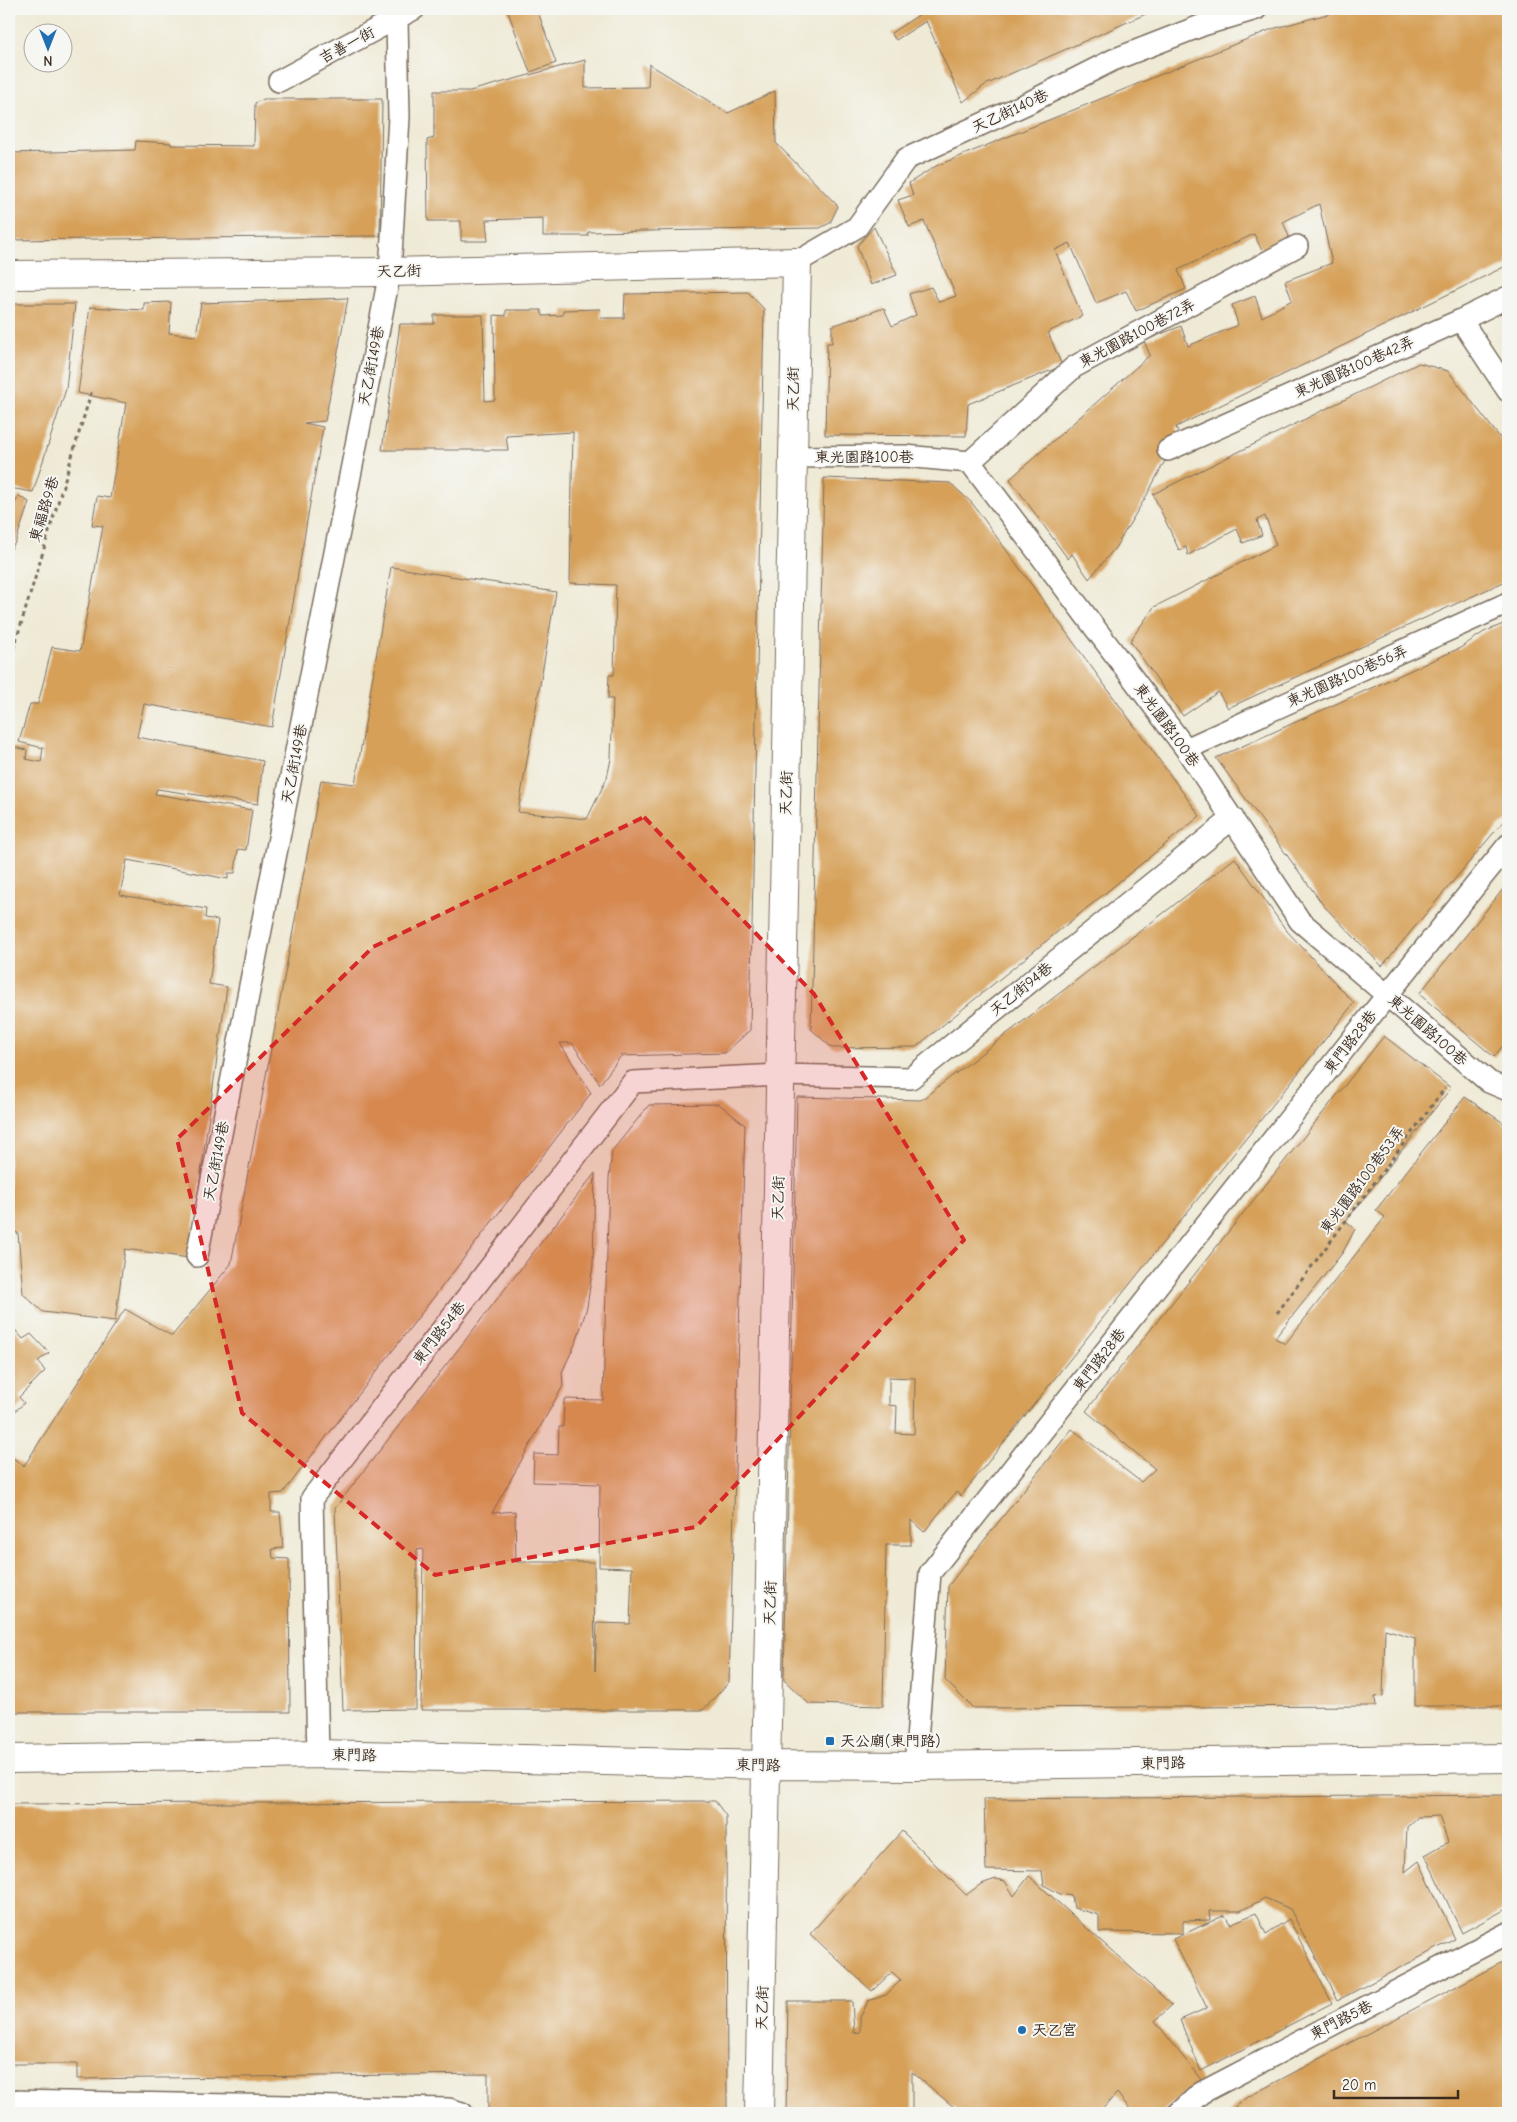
<svg xmlns="http://www.w3.org/2000/svg" width="1517" height="2122" font-family="'Comic Neue','LXGW WenKai TC',sans-serif">
	<style>
		.building { fill: #d6a059; fill-rule: evenodd }
		.lines { fill: none; stroke-linecap: round; stroke-linejoin: round }
		.lane-casing { stroke: #7a6d5e; stroke-width: 24 }
		.street-casing { stroke: #7a6d5e; stroke-width: 30 }
		.path { stroke: #7a6d5e; stroke-width: 3; stroke-dasharray: 4 4; stroke-linecap: butt }
		.lane { stroke: #fff; stroke-width: 21 }
		.street { stroke: #fff; stroke-width: 28 }
		.marked { fill: #d62828; fill-opacity: 0.2; stroke: #d62828; stroke-width: 4; stroke-dasharray: 10 6; stroke-linejoin: round }
		.poi-dot { fill: #1f6fb2; stroke: #f6f6f2; stroke-width: 2 }
		.labels { text-anchor: middle; stroke-width: 4; stroke-linejoin: round; paint-order: stroke }
		.street-label { font-size: 15px; fill: #3b2a1e; stroke: #f6f6f2 }
		.poi-label { font-size: 15px; fill: #3b2a1e; stroke: #f6f6f2; text-anchor: start }
	</style>
	<rect width="100%" height="100%" fill="#f6f6f2"/>
	<filter id="ink" filterUnits="userSpaceOnUse"><feTurbulence type="fractalNoise" baseFrequency=".02" numOctaves="2"/><feDisplacementMap in="SourceGraphic" scale="10" xChannelSelector="R" yChannelSelector="G"/><feConvolveMatrix kernelMatrix="1 2 1 2 8 2 1 2 1" color-interpolation-filters="sRGB"/></filter>
	<filter id="wash" filterUnits="userSpaceOnUse"><feTurbulence type="fractalNoise" baseFrequency=".0096" numOctaves="4" result="noise"/><feDisplacementMap in="SourceGraphic" scale="20" xChannelSelector="R" yChannelSelector="G"/><feGaussianBlur stdDeviation="1.12" result="paint"/><feColorMatrix in="noise" values="0 0 0 0 0 0 0 0 0 0 0 0 0 0 0 0 0 1.4 0 .05"/><feComposite in="paint" operator="in"/></filter>
	<g filter="url(#wash)">
		<rect width="100%" height="100%" fill="#efead5"/>
		<g id="blocks">
			<path class="building" d="M507,9H537L556,63L530,72Z
				M928,9H1157L985,85L963,102L926,21L896,40L891,33Z
				M1346,9H1508V265L1176,427L1179,434L1147,495L1115,548L1089,579L1072,554L1068,559L1010,479L1150,355L1144,341L1181,326L1188,346L1238,325L1232,305L1255,296L1262,317L1292,300L1285,281L1332,263L1319,204L1283,222L1292,244L1264,255L1254,234L1178,270L1186,289L1136,311L1126,291L1096,303L1070,243L1055,250L1082,316L1048,332L1062,366L968,404L966,436L825,435L827,343H832V326L884,308L892,326L916,315L909,294L931,287L939,302L956,296L924,221L909,227L898,200L913,195L909,183L936,166L1272,29Z
				M585,60V88L648,87L649,64L728,113L775,91L776,143L838,206L830,223L820,228L588,232V236H543V218L486,220L488,241H461V221H428L427,140L434,138V91H470Z
				M264,99H382L380,236L9,240V153L135,150L136,141L171,143V145L254,146L255,103Z
				M874,227L897,275L871,285L857,246Z
				M748,292L764,309L750,1030L725,1053L621,1056L600,1084L572,1043H560L591,1093L283,1493L271,1494V1512H280L283,1548L272,1549L273,1558L289,1559L290,1712H9V1455L24,1466L125,1309L172,1336L231,1264L321,780L355,784L391,567L556,592L518,812L587,819L607,778L611,759L613,699H608L609,675H614L616,585L570,583L573,432L506,436L508,450H382L400,324H434V315H483L485,401L495,400L494,315L506,316V310H541L543,316L563,315V310L600,309L601,318H624L625,294Z
				M348,298L325,421L304,423L323,427L272,727L144,704L137,737L263,761L258,804L157,789L155,794L252,810L246,850L238,849L235,873H228V879L127,860L120,895L206,909L205,918L218,920L209,984L227,987L189,1258L125,1249L115,1321L43,1312L23,1294L18,1233L9,1231V746L27,750L26,759L41,762L43,748L19,742L30,704H38L52,647L80,651L103,526L92,525L97,496L110,498L126,403L78,393L90,307L144,310V303L171,302L169,333L196,336L201,303Z
				M9,304H75L66,389L33,492L9,488Z
				M1419,363L1448,371L1508,448V580L1228,708L1218,692L1183,716L1130,641L1154,607L1276,545L1265,516L1257,520L1262,535L1243,543L1237,529L1188,555L1186,547L1179,550L1153,494Z
				M824,478L950,483L972,503L1200,816L916,1047L832,1048L811,1029Z
				M19,496L29,502L16,541L9,552V514Z
				M1508,622V819L1501,824L1382,966L1324,906L1216,758L1460,648L1484,632Z
				M1235,858L1286,930L1354,1003L961,1496L956,1492L924,1532L911,1520V1545H886L883,1706L809,1704L784,1680L797,1097L921,1100ZM889,1377L915,1378L914,1434L896,1433L897,1406L889,1405Z
				M1508,883V1039L1494,1057L1419,994Z
				M1384,1036L1451,1088L1346,1221L1355,1229L1343,1252L1275,1338L1285,1344L1385,1217L1376,1210L1465,1097L1508,1126V1706H1415V1638L1385,1629L1383,1696L1375,1697L1376,1706L973,1708L945,1680L948,1586L1072,1429L1141,1482L1155,1469L1086,1411Z
				M719,1104L745,1125L729,1682L703,1710H421L423,1549L417,1550L416,1709L343,1710L335,1508L595,1173L593,1265L587,1307L577,1340L562,1372L563,1386L492,1513L515,1511L516,1562H594L595,1671L597,1623L630,1624L632,1568L599,1567L600,1484L533,1482L534,1454L558,1455L559,1427H563L564,1399L603,1400L609,1178L612,1151L649,1105Z
				M9,1323L23,1339L31,1334L49,1353L38,1361L45,1371L19,1397L24,1403L9,1417Z
				M1508,1795V1908L1462,1933L1425,1855L1448,1842L1439,1816L1418,1817L1407,1827L1405,1872L1419,1861L1455,1939L1338,2000L1290,1909L1265,1898L1240,1911H1209L1210,1920L1183,1921V1933L1099,1932V1915L1074,1908L1072,1896L1060,1894L1044,1885L1042,1871L986,1870L984,1799Z
				M715,1801L726,1816L727,2113H488V2074L77,2079V2064H9V1804Z
				M902,1831L966,1895L981,1884L996,1879L1005,1881L1014,1896L1029,1876L1172,2005L1155,2021L1202,2081L1160,2113H1133L1117,2093L1099,2113H961L912,2072V2113H786L788,2001H852L854,2033L860,2032V2018L868,2001L886,1995L901,1980L892,1972L872,1991L810,1934Z
				M1256,1913L1266,1934L1289,1919L1332,2003L1201,2071L1180,2020L1207,2008L1173,1939L1225,1915L1230,1924Z
				M1508,1959V2113H1227L1246,2098Z"/>
		</g>
	</g>
	<g filter="url(#ink)">
		<use href="#blocks" fill-opacity="0" stroke="#7a6d5e" stroke-width="1"/>
		<g class="lines">
			<defs>
				<path id="lane" d="M279,81L414,9
					M797,262L857,227L906,159L1030,102L1113,60L1203,25L1256,9
					M1461,320L1508,297
					M1168,450L1461,320L1508,391
					M793,457L905,456L970,462L1186,749L1300,921L1489,1082L1508,1090
					M970,462L1074,367L1297,246
					M1186,749L1508,603
					M197,1256L390,272L399,117L397,19
					M318,1754L312,1498L633,1082L780,1075L911,1078L1233,818
					M915,1766L930,1573L1388,994L1508,845
					M9,2101L449,2109L462,2113
					M1179,2113L1201,2093L1508,1933"/>
				<path id="street" d="M9,275L390,272L797,262L759,2113
					M9,1759L318,1754L767,1765L915,1766L1508,1758"/>
			</defs>
			<use href="#lane" class="lane-casing"/>
			<use href="#street" class="street-casing"/>
			<path class="path" d="M9,664L92,390
				M1277,1313L1445,1088"/>
			<use href="#lane" class="lane"/>
			<use href="#street" class="street"/>
		</g>
	</g>
	<path class="marked" d="M644,817L814,994L964,1240L696,1527L435,1575L242,1413L177,1139L373,947Z"/>
	<g class="poi-dot">
		<rect x="825" y="1736" width="10" height="10" rx="2.5"/>
		<circle cx="1022" cy="2030" r="5"/>
	</g>
	<g class="labels">
		<g class="street-label">
			<text transform="translate(347 45) rotate(-28)" y="5">吉善一街</text>
			<text transform="translate(1010 111) rotate(-25)" y="5">天乙街140巷</text>
			<text transform="translate(399 271) rotate(-1)" y="5">天乙街</text>
			<text transform="translate(1137 333) rotate(-28)" y="5">東光園路100巷72弄</text>
			<text transform="translate(371 366) rotate(-79)" y="5">天乙街149巷</text>
			<text transform="translate(1354 367) rotate(-24)" y="5">東光園路100巷42弄</text>
			<text transform="translate(793 389) rotate(-90)" y="5">天乙街</text>
			<text x="864" y="462">東光園路100巷</text>
			<text transform="translate(44 509) rotate(-73)" y="5">東福路9巷</text>
			<text transform="translate(1347 676) rotate(-24)" y="5">東光園路100巷56弄</text>
			<text transform="translate(1167 725) rotate(54)" y="5">東光園路100巷</text>
			<text transform="translate(294 764) rotate(-79)" y="5">天乙街149巷</text>
			<text transform="translate(786 793) rotate(-89)" y="5">天乙街</text>
			<text transform="translate(1021 989) rotate(-39)" y="5">天乙街94巷</text>
			<text transform="translate(1428 1030) rotate(41)" y="5">東光園路100巷</text>
			<text transform="translate(1350 1042) rotate(-52)" y="5">東門路28巷</text>
			<text transform="translate(216 1161) rotate(-79)" y="5">天乙街149巷</text>
			<text transform="translate(1362 1180) rotate(-53)" y="5">東光園路100巷53弄</text>
			<text transform="translate(778 1198) rotate(-89)" y="5">天乙街</text>
			<text transform="translate(439 1333) rotate(-52)" y="5">東門路54巷</text>
			<text transform="translate(1099 1360) rotate(-52)" y="5">東門路28巷</text>
			<text transform="translate(770 1603) rotate(-89)" y="5">天乙街</text>
			<text transform="translate(354 1755) rotate(1)" y="5">東門路</text>
			<text transform="translate(1163 1763) rotate(-1)" y="5">東門路</text>
			<text transform="translate(758 1765) rotate(1)" y="5">東門路</text>
			<text transform="translate(762 2008) rotate(-89)" y="5">天乙街</text>
			<text transform="translate(1341 2020) rotate(-27)" y="5">東門路5巷</text>
		</g>
		<g class="poi-label">
			<text x="840" y="1746">天公廟(東門路)</text>
			<text x="1032" y="2035">天乙宮</text>
		</g>
	</g>
	<rect width="1517" height="2122" fill="none" stroke="#f6f6f2" stroke-width="30"/>
	<g transform="translate(48 48) rotate(180)"><circle r="24" fill="#f6f6f2" stroke="#aba49d"/>
	<path d="M0-4L9 19L0 12L-9 19Z" fill="#1f6fb2"/>
	<text y="-8" font-size="14" font-weight="bold" text-anchor="middle" fill="#3b2a1e">N</text>
	</g>
	<path d="M1334 2090v8h124v-8" fill="none" stroke="#3b2a1e" stroke-width="2.5"/>
	<text x="1342" y="2090" font-size="15" fill="#3b2a1e" stroke="#f6f6f2" stroke-width="4" paint-order="stroke">20 m</text>
</svg>
